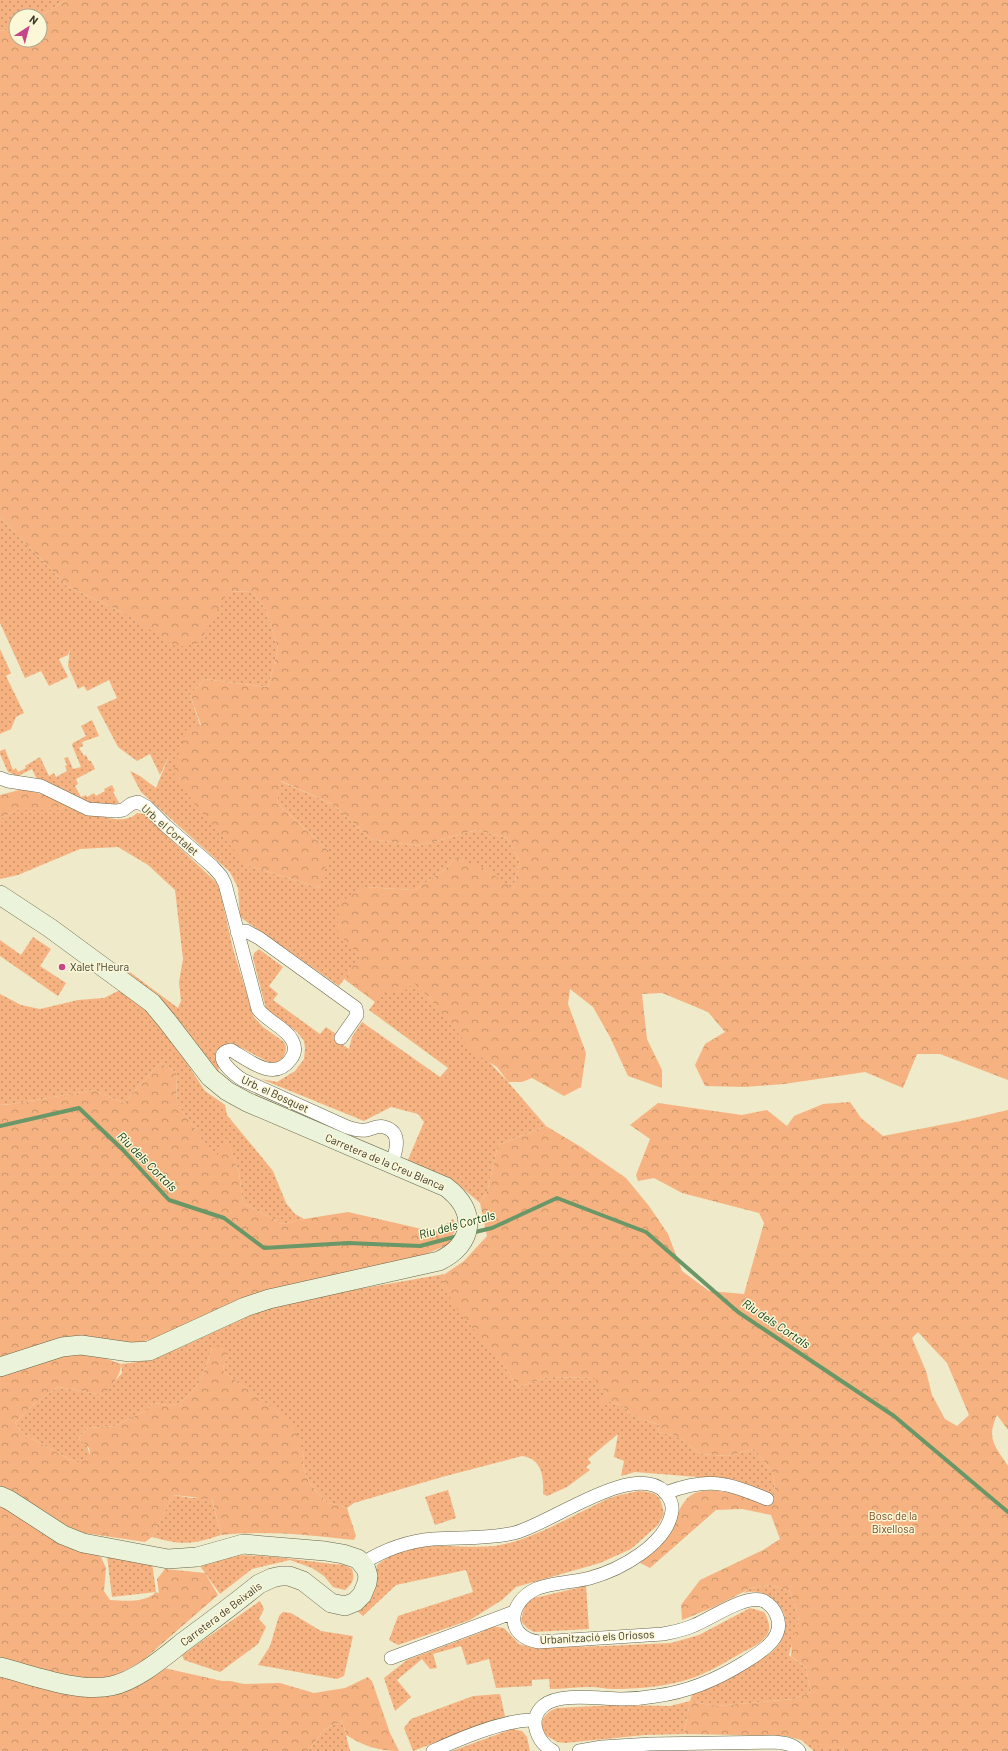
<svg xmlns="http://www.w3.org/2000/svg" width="1008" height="1751" font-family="Barlow,sans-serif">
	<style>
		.grass { fill: url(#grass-dots) }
		.forest { fill: url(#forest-crowns); fill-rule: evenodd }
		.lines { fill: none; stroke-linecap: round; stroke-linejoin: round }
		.stream { stroke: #699768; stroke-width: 4 }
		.minor-casing { stroke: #696649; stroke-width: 14 }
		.secondary-casing { stroke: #696649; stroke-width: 20 }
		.minor { stroke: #fff; stroke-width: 13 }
		.secondary { stroke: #ebf3da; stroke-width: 19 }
		.poi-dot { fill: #c74489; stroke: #fbf7d7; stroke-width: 1.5 }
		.labels { text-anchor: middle; stroke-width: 3; stroke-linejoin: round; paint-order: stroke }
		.street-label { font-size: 11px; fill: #3b392d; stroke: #fbf7d7 }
		.poi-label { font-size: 11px; fill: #3b392d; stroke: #fbf7d7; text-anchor: start }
		.park-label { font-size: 11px; fill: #764720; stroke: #fbf7d7 }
		.water-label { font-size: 12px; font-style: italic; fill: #04360f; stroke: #fbf7d7 }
	</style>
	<defs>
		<pattern id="grass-dots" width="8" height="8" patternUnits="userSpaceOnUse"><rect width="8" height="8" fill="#f6b381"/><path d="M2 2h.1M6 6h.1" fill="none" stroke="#c8936a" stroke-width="1.8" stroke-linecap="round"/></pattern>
		<pattern id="forest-crowns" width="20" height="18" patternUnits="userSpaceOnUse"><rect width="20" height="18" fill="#f6b381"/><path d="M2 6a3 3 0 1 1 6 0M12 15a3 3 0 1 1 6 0" fill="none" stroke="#c8936a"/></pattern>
	</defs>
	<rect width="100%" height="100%" fill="#eeeaca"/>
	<path class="grass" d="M0,0H66L40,16H16V28L0,31Z
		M0,517L67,586L122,612L228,592L251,591L266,609L278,649L268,687L204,679L190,695L247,865L319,888L328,850L277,803L280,781L332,804L371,839L418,846L477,830L507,838L520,861L513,889L455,858L444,870L415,890L364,887L414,982L508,1082L546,1126L498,1145L488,1189L480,1203L455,1182L407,1162L424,1122L418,1114L391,1107L364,1121L261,1079L277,1082L295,1071L304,1059L305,1049L304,1041L297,1032L266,1009L253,958L254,953L259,949L283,967L269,986L278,994L273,1000L320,1034L326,1027L336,1034L333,1038L349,1049L352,1037L362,1022L440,1077L448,1068L369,1010L375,1002L347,981L359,959L339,986L240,917L238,888L230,872L141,792L130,771L140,776L156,788L169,756L160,775L150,754L137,761L118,747L97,707L117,698L109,680L87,691L84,686L78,689L68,666L70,649L68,655L59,659L68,677L49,686L41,671L25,678L0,623Z
		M0,649L11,673L6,676L24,713L16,717L11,729L0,734Z
		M92,720L99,736L82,742L83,746L79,748L84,756L86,755L89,761H91L95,769L76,779L78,784L75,786L81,797L86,795L87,797L94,793L96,796L105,791L104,789L112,785L115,791L113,792L119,803L104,806L75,799L38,782L32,769L18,776L8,772L0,754V751L5,749L13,770L16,768L18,772L26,768L25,766L40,757L49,776L54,773L56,777L67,771L65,766L67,765L64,758L68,757L73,769L81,767L72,745L73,743L86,736L81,726Z
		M67,804C86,810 121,829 137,813L144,814L216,882L220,891L233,949L254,1017L263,1027L284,1042C289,1051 283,1061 272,1064L232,1043L222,1048L216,1056L219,1070L214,1072L147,990L119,964L178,1008L181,1001L179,982L183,959L175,890L148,865L118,847L80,849L18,875L0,879V819L16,810H59Z
		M33,937L51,949L40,966L66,983L58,996L0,956V940L21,955Z
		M122,989L138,1002L168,1034L205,1091L225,1105L227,1115L273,1171L286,1203L295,1214L304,1219L282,1224L243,1203L239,1173L227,1138L216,1159L177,1104L176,1072L160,1063L124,1103L94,1090L12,1104L0,1105V994L21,1005L40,1009L78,1000L104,998Z
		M445,1274L442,1285L505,1367L518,1387L548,1377L595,1378L607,1394L608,1401C616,1403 626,1406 630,1414L659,1425L658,1432L675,1435L701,1454L728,1456L754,1449L773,1473L775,1493L766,1505L710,1478L635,1472L621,1476L624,1461L614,1457L618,1434L588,1459L591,1463L586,1467L590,1470L567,1487L547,1496L543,1494C544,1476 542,1459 522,1456L442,1477L354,1503L347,1508L326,1502L310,1484L304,1470L303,1452L279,1413L224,1372L223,1368L228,1354L212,1347C208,1366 195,1401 172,1405C167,1406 159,1403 153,1403L145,1411L115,1426L88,1428L78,1438L87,1446L90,1456L77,1463L25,1435L15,1423L36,1402L58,1387L103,1395L122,1373L121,1364L138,1362L184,1346L260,1311L318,1296Z
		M448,1490L456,1518L435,1525L425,1497Z
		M639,1491C658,1492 661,1496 664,1514L658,1525L631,1549L600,1563L516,1587L502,1600L470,1620L398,1645L389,1640L398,1616L473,1592L466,1570L396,1585L363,1616L357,1611L375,1576L377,1565C416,1536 452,1550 495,1546C524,1542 559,1523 585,1510C594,1506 603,1500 613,1497C621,1494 631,1493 639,1491Z
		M173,1495L192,1498L211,1496L221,1535C192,1545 181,1545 152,1537Z
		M236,1555C271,1555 309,1562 345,1565L352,1569C355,1579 353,1583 345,1590L333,1587L324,1576L312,1568L290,1560L252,1569L220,1594L200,1566Z
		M107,1556L152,1563L156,1592L112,1597Z
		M770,1585L790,1591L799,1618L789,1655L806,1668L811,1692L794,1699L715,1706L690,1701L684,1734L645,1735L565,1743L557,1742L545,1735L542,1726L543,1718L550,1711L557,1708L616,1705L670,1706L690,1701L692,1695C712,1688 730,1677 749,1666C758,1661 768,1656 775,1649C788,1635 790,1615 776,1602C766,1592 756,1590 743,1593L751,1588Z
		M586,1586L589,1629L534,1632L527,1628L521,1621L523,1612L526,1604L534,1598Z
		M260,1601L264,1609L259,1619L266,1627L258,1644L220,1672L184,1660L182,1655Z
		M750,1608L764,1612C778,1635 761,1643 743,1652C724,1663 705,1675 683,1681C660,1687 637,1689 614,1689C606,1689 598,1687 590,1687C577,1687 563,1689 550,1689L549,1679L532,1680V1686L496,1688L489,1659L467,1665L461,1646L433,1654L437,1668L430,1669L422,1659L397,1680L411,1697L395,1711L384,1678L407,1660L482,1632L491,1626L504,1628L519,1644L533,1648L606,1646L671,1643L699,1635Z
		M283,1612L291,1613L321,1631L353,1636L344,1676L337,1679L258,1665L270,1646L279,1616Z
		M500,1694L505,1716L413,1751L404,1728L411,1719L473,1696Z
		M342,1720L350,1751H308L324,1730Z
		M512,1729L522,1731L527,1737L530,1751H452Z
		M801,1740L845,1749L847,1751H814Z"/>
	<path class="forest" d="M66,0H1008V1080L940,1054H917L903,1088L865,1072L784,1084L745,1087L705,1086L695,1065L705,1044L725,1032L708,1012L662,993L642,994L647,1039L662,1070V1088L628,1076L610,1037L593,1007L570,989L568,1004L586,1053L581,1087L564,1096L532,1078L522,1082H508L497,1067L474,1053L431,1000L414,983L403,992L382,993L376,1002L344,979L361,955L349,946L337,931L339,903L364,887L415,890L444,870L455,858L486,869L513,889L520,861L507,838L477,830L418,846L371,839L332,804L281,781L277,803L330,852L319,888L247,865L195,805L173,772L186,730L201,725L190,695L204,679L268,687L278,649L266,609L251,591L228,592L199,643L177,647L122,612L67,586L0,517V31L16,28V40H40V16Z
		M23,789L55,798L67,804L59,810H16L0,819V795Z
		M160,1063L176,1072L177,1104L216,1158L227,1137L239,1173L243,1203L282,1224L304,1219L348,1212L435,1232L453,1219L457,1226L449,1244L422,1256L165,1336L128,1345L0,1359V1105L12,1104L94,1090L124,1103Z
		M850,1102L861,1118L883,1136L961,1121L1008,1110V1430L997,1415C986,1439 995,1446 1008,1466V1751H847L845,1749L814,1746L801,1740L786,1736L684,1734L690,1701L715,1706L794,1699L811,1692L806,1668L791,1656L792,1642L799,1618L790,1591L770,1585L751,1588L714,1607L682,1620L681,1605L700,1580L763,1550L780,1539L771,1515L742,1509L716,1510L650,1568L640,1563C649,1554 659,1546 666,1536C674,1525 677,1511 685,1501C701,1479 747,1497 766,1505L775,1493L773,1473L754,1449L728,1456L701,1454L675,1435L658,1432L659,1425L630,1414C626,1406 616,1403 608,1401L600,1405L598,1402L607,1394L594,1378L548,1377L518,1387L505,1367L459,1312L442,1285L445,1274L464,1261L487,1236L480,1203L488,1189L498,1145L546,1126L581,1147L626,1178L649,1206L668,1234L682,1271L709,1291L744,1294L764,1223L759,1213L682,1193L654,1178L638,1181L636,1175L650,1139L630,1125L658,1103L742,1115L767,1110L787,1126L794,1116L823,1104ZM918,1332L947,1363L969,1415L957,1426L945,1419L932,1395L926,1371L912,1338Z
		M221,1346L228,1354L223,1368L224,1372L277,1411L296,1431L303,1452L304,1470L310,1484L326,1502L347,1508L356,1536L354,1540C310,1535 266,1530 221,1535L212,1499L173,1495L152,1537L145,1542L84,1533L53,1523L0,1491V1373C33,1363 65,1350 100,1357C107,1358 114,1362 121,1364C121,1376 111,1387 103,1395L58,1387L36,1402L15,1423L25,1435L77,1463L90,1455L89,1448L78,1438L88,1428L115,1426L145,1411L153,1403C159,1403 167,1406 172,1405C195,1401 208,1366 212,1347Z
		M0,1506L86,1551L101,1557L106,1568L104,1591L110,1600C125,1601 145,1603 156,1592L159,1593L157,1579L165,1569L205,1573L218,1595L141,1662L110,1678L88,1680L50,1674L0,1658Z
		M164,1668L222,1681H230L244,1684L280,1683L314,1693L345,1688L368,1677L372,1681L390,1733L399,1751C378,1751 364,1746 346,1735L342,1720L324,1730L308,1751H0V1672L73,1691Z"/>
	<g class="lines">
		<path class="stream" d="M0,1126L79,1108L123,1150L169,1200L224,1218L264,1248L348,1243L420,1246L458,1236
			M471,1233L492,1228L557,1198L646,1232L738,1312L894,1416L1008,1512"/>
		<defs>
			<path id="minor" d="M0,778L8,781L41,786L88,809L116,811L123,810L131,804L138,802L147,807L166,826L212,866L221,876L225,884L258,1009C267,1021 286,1028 292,1040C296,1047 295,1054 290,1060C274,1082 248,1060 231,1050C208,1054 236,1076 243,1080L347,1127C353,1129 360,1131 366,1130C372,1129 378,1125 384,1127C403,1132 396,1152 391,1164
				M237,932L246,931L259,938L356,1008L357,1015L341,1038
				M665,1493C709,1477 725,1482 767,1499
				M363,1563C384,1550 408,1541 433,1539C460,1537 488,1539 514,1533C549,1525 634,1460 665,1492C669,1497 673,1504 672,1511C667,1545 619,1570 590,1578C575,1582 549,1583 536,1589C508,1602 504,1637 539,1642L663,1634C674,1632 684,1630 695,1625C712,1618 747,1593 764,1601C769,1604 774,1609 776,1614C787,1637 761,1652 745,1662C718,1679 687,1692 656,1696C645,1698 633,1699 622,1699C601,1699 559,1692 543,1706C527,1720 538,1743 553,1751
				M391,1658L514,1612
				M433,1751C461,1738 505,1719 535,1720
				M579,1751L602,1747L651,1744L773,1742C783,1743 792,1743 799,1751"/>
			<path id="secondary" d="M0,895L50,928L152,1003L167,1021L210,1077L227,1091L247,1102L446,1187C478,1211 474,1244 439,1261L269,1299L245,1307L149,1351L130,1352L81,1345L62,1347L0,1367
				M0,1496L9,1500L63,1535L83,1543L168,1559L197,1557L243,1544L325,1551L343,1554L358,1559L366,1569L368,1576L367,1583L362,1595L355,1602L345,1606L331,1603L303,1581L289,1576H281L272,1578L259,1584C234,1604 209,1623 183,1642C163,1658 136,1681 111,1686C78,1693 32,1675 0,1667"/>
		</defs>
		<use href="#minor" class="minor-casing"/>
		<use href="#secondary" class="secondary-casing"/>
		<use href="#minor" class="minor"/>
		<use href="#secondary" class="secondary"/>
	</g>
	<circle class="poi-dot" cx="62" cy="967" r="4"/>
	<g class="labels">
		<g class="street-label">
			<text transform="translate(170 830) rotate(41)" y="4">Urb. el Cortalet</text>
			<text transform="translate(275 1094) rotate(25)" y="4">Urb. el Bosquet</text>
			<text transform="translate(385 1162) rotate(23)" y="4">Carretera de la Creu Blanca</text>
			<text transform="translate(221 1614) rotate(-37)" y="4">Carretera de Beixalis</text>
			<text transform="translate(597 1637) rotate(-3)" y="4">Urbanització els Oriosos</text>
		</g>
		<g class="poi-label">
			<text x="70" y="971">Xalet l'Heura</text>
		</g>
		<g class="park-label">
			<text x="893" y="1520">Bosc de la<tspan x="893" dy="13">Bixellosa</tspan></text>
		</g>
		<g class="water-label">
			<text transform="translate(147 1162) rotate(45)" y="4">Riu dels Cortals</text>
			<text transform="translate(457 1225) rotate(-15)" y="4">Riu dels Cortals</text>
			<text transform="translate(776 1324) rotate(34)" y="4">Riu dels Cortals</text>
		</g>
	</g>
	<g transform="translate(28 28) rotate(36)"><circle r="19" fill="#fbf7d7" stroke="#aeab93"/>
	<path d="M0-3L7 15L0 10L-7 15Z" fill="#c74489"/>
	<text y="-6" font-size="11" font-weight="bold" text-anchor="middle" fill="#3b392d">N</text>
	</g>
</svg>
